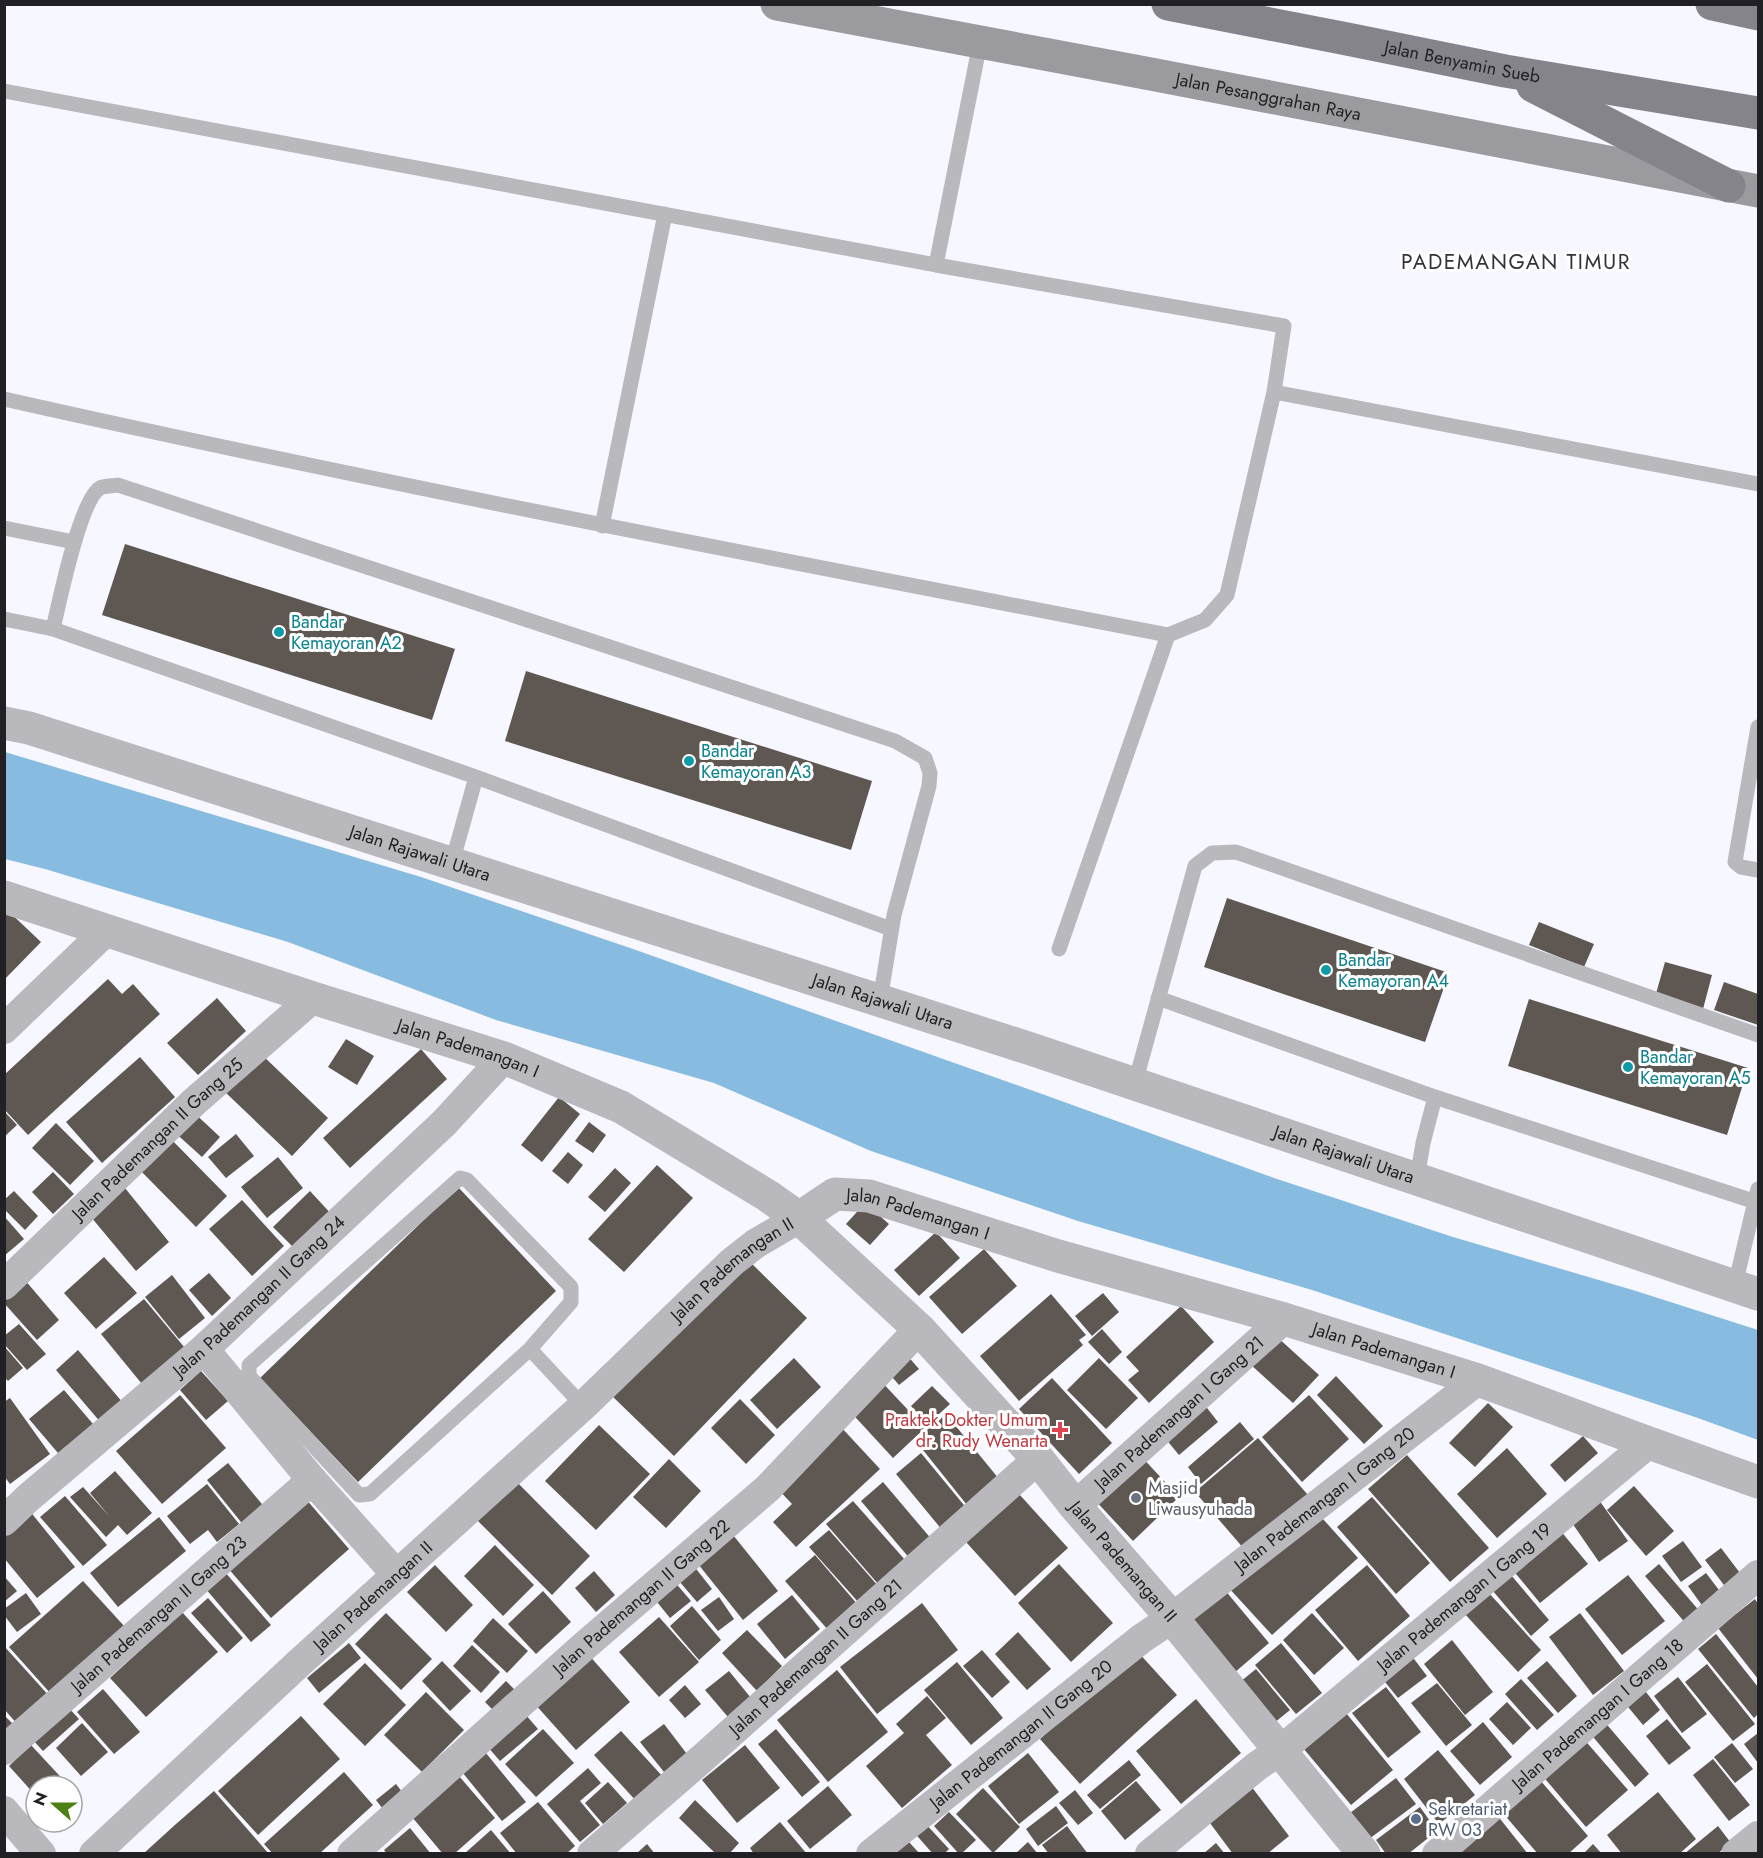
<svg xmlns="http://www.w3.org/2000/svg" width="1763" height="1858" font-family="Jost,sans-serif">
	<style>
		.water { fill: #87bbdf }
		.building { fill: #5f5752 }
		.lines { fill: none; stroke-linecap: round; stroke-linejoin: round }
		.service { stroke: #b9b8bc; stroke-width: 15 }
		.minor { stroke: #b9b8bc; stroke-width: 30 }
		.tertiary { stroke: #b9b8bc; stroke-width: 33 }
		.secondary { stroke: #9b9a9f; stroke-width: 33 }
		.primary { stroke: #85848b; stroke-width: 33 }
		.culture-dot { fill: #0f9aa8; stroke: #fff; stroke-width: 2 }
		.health-dot { fill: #e0444e; stroke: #fff; stroke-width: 2 }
		.worship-dot { fill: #6b7280; stroke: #fff; stroke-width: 2 }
		.service-dot { fill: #5c6f8a; stroke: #fff; stroke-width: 2 }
		.labels { text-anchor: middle; stroke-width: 6; stroke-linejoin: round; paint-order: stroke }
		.street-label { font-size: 18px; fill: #212125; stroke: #fff }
		.culture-label { font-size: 18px; fill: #0d838f; stroke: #fff; text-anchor: start }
		.health-label { font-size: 18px; fill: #be3a42; stroke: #fff; text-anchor: end }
		.worship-label { font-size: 18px; fill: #5b616d; stroke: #fff; text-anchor: start }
		.service-label { font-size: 18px; fill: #4e5e75; stroke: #fff; text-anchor: start }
		.quarter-label { font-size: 21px; letter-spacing: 1.5px; fill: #32323a; stroke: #fff }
	</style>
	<rect width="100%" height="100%" fill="#f6f7ff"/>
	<path class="water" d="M5,752L421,877L633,949L1042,1094L1274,1178L1453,1237L1636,1291L1758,1330V1440L1698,1418L1312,1290L1078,1221L871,1151L714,1083L496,1020L288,942L45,869L5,859Z"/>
	<path class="building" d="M125,544L455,649L432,720L102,615Z
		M526,671L872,781L851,850L505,741Z
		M1227,898L1449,973L1425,1042L1204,967Z
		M4,907L41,942L4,980Z
		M1539,922L1594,944L1584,967L1529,945Z
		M1665,962L1712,975L1703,1009L1655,997Z
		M108,979L122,994L133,984L160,1014L28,1135L4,1109V1075Z
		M1724,982L1758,994V1025L1714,1010Z
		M217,998L246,1031L198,1075L167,1043Z
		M1529,999L1748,1068L1727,1135L1508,1066Z
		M346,1039L374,1056L357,1085L328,1067Z
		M421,1049L447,1079L350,1168L323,1138Z
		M260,1053L328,1118L292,1156L224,1091Z
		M140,1057L175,1097L102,1163L66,1122Z
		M559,1097L580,1114L542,1162L521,1145Z
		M189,1108L220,1137L202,1157L171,1129Z
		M4,1111L17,1125L4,1137Z
		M589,1122L606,1135L593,1153L575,1141Z
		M56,1123L94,1161L70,1185L32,1148Z
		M236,1134L254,1156L226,1178L208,1157Z
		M167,1135L227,1196L196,1227L136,1166Z
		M568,1152L583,1165L568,1184L552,1171Z
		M278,1157L303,1188L267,1218L241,1187Z
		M657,1165L693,1198L624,1272L588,1239Z
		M615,1168L631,1183L605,1212L588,1197Z
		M53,1172L74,1194L53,1214L32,1192Z
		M120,1182L169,1242L136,1271L86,1211Z
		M458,1187L556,1291L358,1482L260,1378Z
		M14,1191L38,1216L25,1230L4,1209V1200Z
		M310,1191L334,1217L298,1252L273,1227Z
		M242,1200L284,1246L252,1276L209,1229Z
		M865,1203L889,1224L870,1245L846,1224Z
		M4,1216L24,1239L4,1256Z
		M936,1232L960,1258L919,1296L894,1270Z
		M984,1249L1017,1286L962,1334L929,1297Z
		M104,1257L137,1293L96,1329L64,1293Z
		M745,1257L807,1318L674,1456L611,1395Z
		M209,1273L231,1298L212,1316L189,1290Z
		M172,1275L205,1318L179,1339L145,1297Z
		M24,1279L59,1320L37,1340L4,1303V1296Z
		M1103,1293L1119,1312L1092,1336L1075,1316Z
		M1051,1294L1086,1335L1079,1340L1083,1345L1019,1401L980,1356Z
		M144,1299L185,1348L142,1384L101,1334Z
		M1181,1306L1214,1342L1149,1403L1128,1380L1139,1371L1126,1357Z
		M19,1324L46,1354L27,1370L4,1344V1336Z
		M1102,1329L1122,1352L1109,1364L1088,1342Z
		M1276,1336L1319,1375L1293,1403L1250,1364Z
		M4,1346L23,1368L8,1381L4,1377Z
		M78,1350L124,1404L102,1424L56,1370Z
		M906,1354L919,1369L899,1385L887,1371Z
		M794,1358L821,1387L777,1429L750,1400Z
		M1099,1358L1138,1398L1106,1429L1067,1390Z
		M201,1371L228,1401L206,1420L180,1390Z
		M1336,1376L1383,1426L1364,1444L1317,1395Z
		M878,1378L925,1428L893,1458L846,1407Z
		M1052,1378L1112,1443L1079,1474L1019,1409Z
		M932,1386L950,1404L928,1424L911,1406Z
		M64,1390L93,1424L58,1453L29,1419Z
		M180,1395L226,1448L162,1504L116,1451Z
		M1309,1395L1349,1439L1302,1482L1262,1437Z
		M10,1398L50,1454L10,1484L4,1476V1402Z
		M740,1399L775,1435L746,1464L711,1428Z
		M1200,1399L1218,1422L1179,1455L1160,1432Z
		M1488,1403L1513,1427L1475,1467L1449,1443Z
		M946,1414L999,1479L967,1505L915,1440Z
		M1240,1422L1254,1439L1201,1484L1188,1467Z
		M599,1425L650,1474L596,1530L545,1481Z
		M840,1426L880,1469L796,1547L773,1522L792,1504L775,1486Z
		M1583,1436L1598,1453L1565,1482L1550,1465Z
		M1258,1438L1308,1495L1245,1550L1195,1492Z
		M1507,1448L1547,1494L1497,1538L1457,1494Z
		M921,1453L968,1510L943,1531L896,1474Z
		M1139,1454L1179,1497L1133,1541L1093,1498Z
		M1407,1455L1489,1548L1450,1582L1368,1489Z
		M669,1459L701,1491L666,1528L633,1497Z
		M228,1463L266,1509L245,1527L207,1480Z
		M115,1471L152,1513L127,1535L118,1525L106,1537L70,1497L83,1487L110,1517L90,1493Z
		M511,1476L590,1556L552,1595L472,1515Z
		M883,1482L933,1541L911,1560L861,1501Z
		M207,1484L239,1524L217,1542L208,1530L190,1544L167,1516Z
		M1634,1486L1674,1531L1646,1556L1607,1510Z
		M1019,1494L1068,1548L1015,1596L966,1542Z
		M65,1496L107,1545L83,1566L40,1517Z
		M1372,1497L1430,1563L1396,1594L1337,1527Z
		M305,1498L349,1549L271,1618L227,1567Z
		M1599,1500L1628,1541L1599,1562L1570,1520Z
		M853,1501L906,1561L879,1585L826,1524Z
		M1314,1509L1358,1558L1272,1635L1228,1587Z
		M29,1510L75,1567L37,1598L4,1558V1530Z
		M159,1517L186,1551L118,1607L90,1573Z
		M1555,1524L1588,1564L1540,1603L1507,1563Z
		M729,1530L778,1591L743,1620L694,1559Z
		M829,1530L879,1587L860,1604L809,1547Z
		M1683,1541L1702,1567L1681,1582L1662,1556Z
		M495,1545L534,1585L503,1616L464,1576Z
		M1721,1548L1743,1577L1727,1589L1705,1560Z
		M815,1555L858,1605L829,1631L785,1581Z
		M689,1560L712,1589L697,1602L673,1574Z
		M1059,1564L1113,1623L1071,1662L1018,1603Z
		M1659,1564L1702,1614L1688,1626L1645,1576Z
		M435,1565L473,1605L446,1632L407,1592Z
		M1367,1565L1410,1616L1358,1661L1315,1610Z
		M1505,1568L1549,1620L1531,1636L1487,1584Z
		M224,1571L271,1625L251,1642L205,1588Z
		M594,1571L615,1595L596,1612L575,1588Z
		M1706,1573L1722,1594L1704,1608L1688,1586Z
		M1628,1575L1665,1621L1622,1655L1585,1609Z
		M4,1576L17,1591L4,1602Z
		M673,1580L691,1601L670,1618L653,1597Z
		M83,1581L125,1627L51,1694L9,1647Z
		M1224,1589L1269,1643L1234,1673L1189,1619Z
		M543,1591L571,1622L536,1654L508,1624Z
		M1487,1591L1541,1650L1518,1672L1464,1613Z
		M26,1593L41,1614L17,1632L4,1615V1609Z
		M792,1595L820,1629L785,1659L757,1624Z
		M719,1597L734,1619L718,1631L701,1610Z
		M208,1598L243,1638L227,1653L191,1613Z
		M1755,1599L1758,1604V1679L1718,1628Z
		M922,1603L958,1650L877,1714L840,1667Z
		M692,1606L721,1640L699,1660L670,1626Z
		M182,1612L218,1652L146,1717L110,1678Z
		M386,1613L432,1659L401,1690L355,1644Z
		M1312,1613L1344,1648L1314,1675L1283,1640Z
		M1580,1613L1624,1671L1593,1695L1549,1637Z
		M659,1617L699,1662L659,1697L619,1652Z
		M493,1618L528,1651L507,1673L473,1641Z
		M747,1630L782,1666L757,1691L722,1653Z
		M1018,1632L1051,1669L1027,1690L995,1654Z
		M1716,1634L1758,1687V1714L1754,1718L1698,1649Z
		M1452,1640L1493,1692L1465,1715L1424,1664Z
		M349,1643L361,1658L319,1693L307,1678Z
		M1281,1643L1322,1693L1296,1714L1255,1665Z
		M472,1645L500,1672L481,1693L453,1666Z
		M4,1646L51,1698L19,1726L4,1709Z
		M982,1650L1010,1682L992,1698L963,1666Z
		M1137,1651L1177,1695L1080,1784L1040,1739Z
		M588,1654L630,1702L576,1750L534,1703Z
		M1411,1655L1427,1676L1398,1698L1381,1677Z
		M442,1661L471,1691L450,1711L422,1681Z
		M1547,1661L1577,1696L1558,1713L1527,1678Z
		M957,1662L1003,1718L971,1745L924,1690Z
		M365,1663L406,1705L365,1746L323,1704Z
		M1707,1664L1755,1724L1733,1741L1685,1682Z
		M1256,1669L1290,1710L1274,1723L1240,1682Z
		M837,1670L888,1732L828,1782L777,1720Z
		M729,1671L751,1698L728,1717L705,1690Z
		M1678,1677L1707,1714L1682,1733L1654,1696Z
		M1521,1679L1554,1715L1537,1730L1505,1694Z
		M506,1681L517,1692L495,1712L485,1702Z
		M1437,1683L1472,1725L1446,1746L1411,1703Z
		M685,1685L701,1704L685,1718L669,1700Z
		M1386,1687L1421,1732L1388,1758L1352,1713Z
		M1642,1687L1660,1710L1643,1725L1624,1702Z
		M103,1689L140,1732L114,1754L77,1712Z
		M426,1692L464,1730L422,1772L384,1735Z
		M927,1696L946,1718L926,1735L952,1765L902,1808L866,1766L904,1733L896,1724Z
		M1196,1699L1241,1753L1181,1804L1136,1751Z
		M1507,1702L1531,1728L1513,1745L1489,1719Z
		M67,1706L79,1719L43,1751L31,1738Z
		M1346,1713L1393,1770L1351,1805L1303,1748Z
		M525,1714L538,1729L500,1761L487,1746Z
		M4,1715L19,1730L4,1744Z
		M301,1716L340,1759L258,1835L218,1791Z
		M1667,1719L1691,1748L1669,1765L1646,1736Z
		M1603,1720L1649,1774L1635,1787L1589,1732Z
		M1483,1722L1512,1757L1480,1785L1450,1751Z
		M82,1723L108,1752L81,1776L56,1748Z
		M664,1724L687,1754L664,1772L640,1742Z
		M543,1729L574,1763L536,1797L505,1764Z
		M776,1729L820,1782L802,1797L758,1744Z
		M621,1731L664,1778L638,1803L594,1755Z
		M1758,1733V1763L1744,1744Z
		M1582,1737L1628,1790L1586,1827L1541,1774Z
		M1732,1743L1753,1769L1735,1783L1714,1757Z
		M31,1745L69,1786H36V1796L9,1766Z
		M745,1745L780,1788L737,1823L702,1780Z
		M481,1747L526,1802L502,1821L458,1767Z
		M1438,1750L1475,1795L1439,1824L1404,1779Z
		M1028,1753L1059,1792L1019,1824L988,1786Z
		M1713,1759L1750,1805L1729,1821L1693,1775Z
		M1129,1760L1141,1775L1100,1809L1087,1795Z
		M588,1768L601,1783L580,1801L600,1825L580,1842L547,1804Z
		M344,1772L373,1805L319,1854H273L264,1844Z
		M1534,1773L1588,1836L1568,1854H1538L1496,1805Z
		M459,1776L495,1818L454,1854H443L412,1817Z
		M1396,1778L1416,1804L1369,1839L1350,1813Z
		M1136,1781L1161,1810L1125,1840L1101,1811Z
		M608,1782L627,1803L603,1824L585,1803Z
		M396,1784L406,1797L386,1813L376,1800Z
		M828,1786L852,1815L810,1849L787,1821Z
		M1251,1786L1289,1836L1267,1854H1233L1207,1819Z
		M983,1788L1020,1827L993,1853L956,1814Z
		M1075,1790L1093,1813L1078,1825L1059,1803Z
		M214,1791L269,1854H143L176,1824Z
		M1658,1792L1696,1839L1679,1854H1622L1607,1835Z
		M695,1800L739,1843L729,1854H716L679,1818Z
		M538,1802L575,1846L566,1854H517L500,1833Z
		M1056,1806L1068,1823L1038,1846L1026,1829Z
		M1420,1807L1437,1831L1408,1854H1386L1376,1840Z
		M1493,1810L1528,1854H1461L1453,1843Z
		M949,1812L976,1840L961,1854H959L934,1826Z
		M923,1821L949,1849L944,1854H933L912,1830Z
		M780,1822L807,1854H754L750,1848Z
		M1067,1826L1088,1854H1049L1042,1845Z
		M1718,1826L1731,1843L1717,1854H1684Z
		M410,1828L431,1854H387L384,1850Z
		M491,1830L511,1854H464Z
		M907,1840L920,1854H894Z
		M1028,1842L1038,1854H1015Z
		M1216,1843L1225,1854H1203Z
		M647,1844L655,1854H636Z
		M1593,1844L1602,1854H1583Z"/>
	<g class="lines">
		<path class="service" d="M980,43L936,265L1284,326L1274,392L1227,595L1205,620L1168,635L1059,949
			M4,91L936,265
			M1274,392L1758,484
			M4,399C391,486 780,560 1168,635
			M602,526L665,214
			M4,528L74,542
			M4,619L53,629L476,777L891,929
			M53,629C59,603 80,500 100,488C104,486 113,486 118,485L895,741L925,758L930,773L929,786L894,915L880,1000
			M1758,727L1735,862L1741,867L1758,870
			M452,863L476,777
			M1158,998L1435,1097
			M1135,1083L1195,866L1212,853L1236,852L1758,1035
			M1417,1178L1423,1143L1435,1097L1756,1202
			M1735,1285L1758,1189
			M530,1349L370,1494L359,1495L249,1376V1365L460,1178L467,1180L571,1287V1302L530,1349L583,1406"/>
		<g class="minor">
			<path d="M4,1029L107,930"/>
			<path id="s1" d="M4,1285L194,1102L313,998"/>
			<path d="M204,1349L312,1480L396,1574"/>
			<path id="s2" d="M1075,1506L1284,1319"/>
			<path id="s3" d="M4,1521L28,1498L204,1349L444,1123L504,1058"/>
			<path id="s4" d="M4,1750L312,1480"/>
			<path d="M4,1811L41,1854"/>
			<path id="s5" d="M94,1854L298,1664L583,1406L732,1262L755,1244L799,1218"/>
			<path id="s6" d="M352,1854L582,1648L768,1488L919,1329"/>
			<path id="s7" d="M592,1854L705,1756L1038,1459"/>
			<path id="s8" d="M871,1854L1141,1639L1172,1618L1478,1380"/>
			<path id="s9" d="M1150,1854L1257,1766L1281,1750L1649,1443"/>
			<path id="s10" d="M1437,1854L1758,1575"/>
			<path d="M1736,1854L1758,1836"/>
		</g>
		<g class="tertiary">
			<path id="s11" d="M4,723L29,728L1031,1049L1758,1294"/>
			<path id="s12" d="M4,897L313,998L504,1058L621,1107L768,1196L799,1218L919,1329L1038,1459L1075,1506L1172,1618L1364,1854"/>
			<path id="s13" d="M799,1218L835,1194L869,1196L1058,1256L1284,1319L1478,1380L1649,1443L1758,1482"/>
		</g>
		<path class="secondary" id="s14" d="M777,4L1156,75L1758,191"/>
		<g class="primary">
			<path id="s15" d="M1168,4L1347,39L1505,71L1758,113"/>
			<path d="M1712,4L1758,14"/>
			<path d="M1533,86L1729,186"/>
		</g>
	</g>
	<g class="culture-dot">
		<circle cx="279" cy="632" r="6"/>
		<circle cx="689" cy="761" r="6"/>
		<circle cx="1326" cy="970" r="6"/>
		<circle cx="1628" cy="1067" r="6"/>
	</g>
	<path class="health-dot" d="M1057 1421h6v6h6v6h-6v6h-6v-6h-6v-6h6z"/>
	<circle class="worship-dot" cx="1136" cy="1498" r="6"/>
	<circle class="service-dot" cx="1416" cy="1819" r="6"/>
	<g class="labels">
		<g class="street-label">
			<text dy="6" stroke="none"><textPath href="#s15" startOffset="300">Jalan Benyamin Sueb</textPath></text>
			<text dy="6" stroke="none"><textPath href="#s14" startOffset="500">Jalan Pesanggrahan Raya</textPath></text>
			<text dy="6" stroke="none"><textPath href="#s11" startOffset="436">Jalan Rajawali Utara</textPath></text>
			<text dy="6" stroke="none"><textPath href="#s11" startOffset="922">Jalan Rajawali Utara</textPath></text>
			<text dy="6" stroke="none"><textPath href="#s12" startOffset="488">Jalan Pademangan I</textPath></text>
			<text dy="6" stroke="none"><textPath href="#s1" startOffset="212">Jalan Pademangan II Gang 25</textPath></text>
			<text dy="6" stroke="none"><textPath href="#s11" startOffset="1408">Jalan Rajawali Utara</textPath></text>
			<text dy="6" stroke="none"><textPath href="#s13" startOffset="129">Jalan Pademangan I</textPath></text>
			<text dy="6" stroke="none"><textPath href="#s5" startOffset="866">Jalan Pademangan II</textPath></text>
			<text dy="6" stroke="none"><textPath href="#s3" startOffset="340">Jalan Pademangan II Gang 24</textPath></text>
			<text dy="6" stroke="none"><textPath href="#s13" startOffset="615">Jalan Pademangan I</textPath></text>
			<text dy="6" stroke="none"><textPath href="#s2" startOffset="140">Jalan Pademangan I Gang 21</textPath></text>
			<text dy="6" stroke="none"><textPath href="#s8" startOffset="576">Jalan Pademangan I Gang 20</textPath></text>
			<text dy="6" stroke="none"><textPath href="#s12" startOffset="1335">Jalan Pademangan II</textPath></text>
			<text dy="6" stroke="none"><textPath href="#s5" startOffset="380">Jalan Pademangan II</textPath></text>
			<text dy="6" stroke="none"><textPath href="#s6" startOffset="387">Jalan Pademangan II Gang 22</textPath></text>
			<text dy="6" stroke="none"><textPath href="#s9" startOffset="406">Jalan Pademangan I Gang 19</textPath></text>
			<text dy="6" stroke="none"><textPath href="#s4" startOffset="206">Jalan Pademangan II Gang 23</textPath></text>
			<text dy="6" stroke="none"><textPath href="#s7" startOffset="298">Jalan Pademangan II Gang 21</textPath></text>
			<text dy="6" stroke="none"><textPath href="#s10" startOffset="213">Jalan Pademangan I Gang 18</textPath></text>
			<text dy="6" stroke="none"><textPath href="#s8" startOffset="192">Jalan Pademangan II Gang 20</textPath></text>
		</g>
		<g class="culture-label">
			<text x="291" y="628">Bandar<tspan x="291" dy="21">Kemayoran A2</tspan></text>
			<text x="701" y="757">Bandar<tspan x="701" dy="21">Kemayoran A3</tspan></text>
			<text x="1338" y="966">Bandar<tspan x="1338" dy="21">Kemayoran A4</tspan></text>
			<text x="1640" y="1063">Bandar<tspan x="1640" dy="21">Kemayoran A5</tspan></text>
		</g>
		<g class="health-label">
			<text x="1048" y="1426">Praktek Dokter Umum<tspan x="1048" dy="21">dr. Rudy Wenarta</tspan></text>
		</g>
		<g class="worship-label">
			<text x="1148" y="1494">Masjid<tspan x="1148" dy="21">Liwausyuhada</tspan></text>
		</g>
		<g class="service-label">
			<text x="1428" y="1815">Sekretariat<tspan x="1428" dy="21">RW 03</tspan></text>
		</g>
		<g class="quarter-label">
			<text x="1516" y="269">PADEMANGAN TIMUR</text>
		</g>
	</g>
	<rect width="1763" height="1858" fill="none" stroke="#212125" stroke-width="12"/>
	<g transform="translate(54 1804) rotate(291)"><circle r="28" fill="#ffffff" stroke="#a6a6a8" stroke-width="1.5"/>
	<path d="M0-4.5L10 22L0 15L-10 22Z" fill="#4c8015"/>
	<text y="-9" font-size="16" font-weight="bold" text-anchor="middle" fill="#212125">N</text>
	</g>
</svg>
